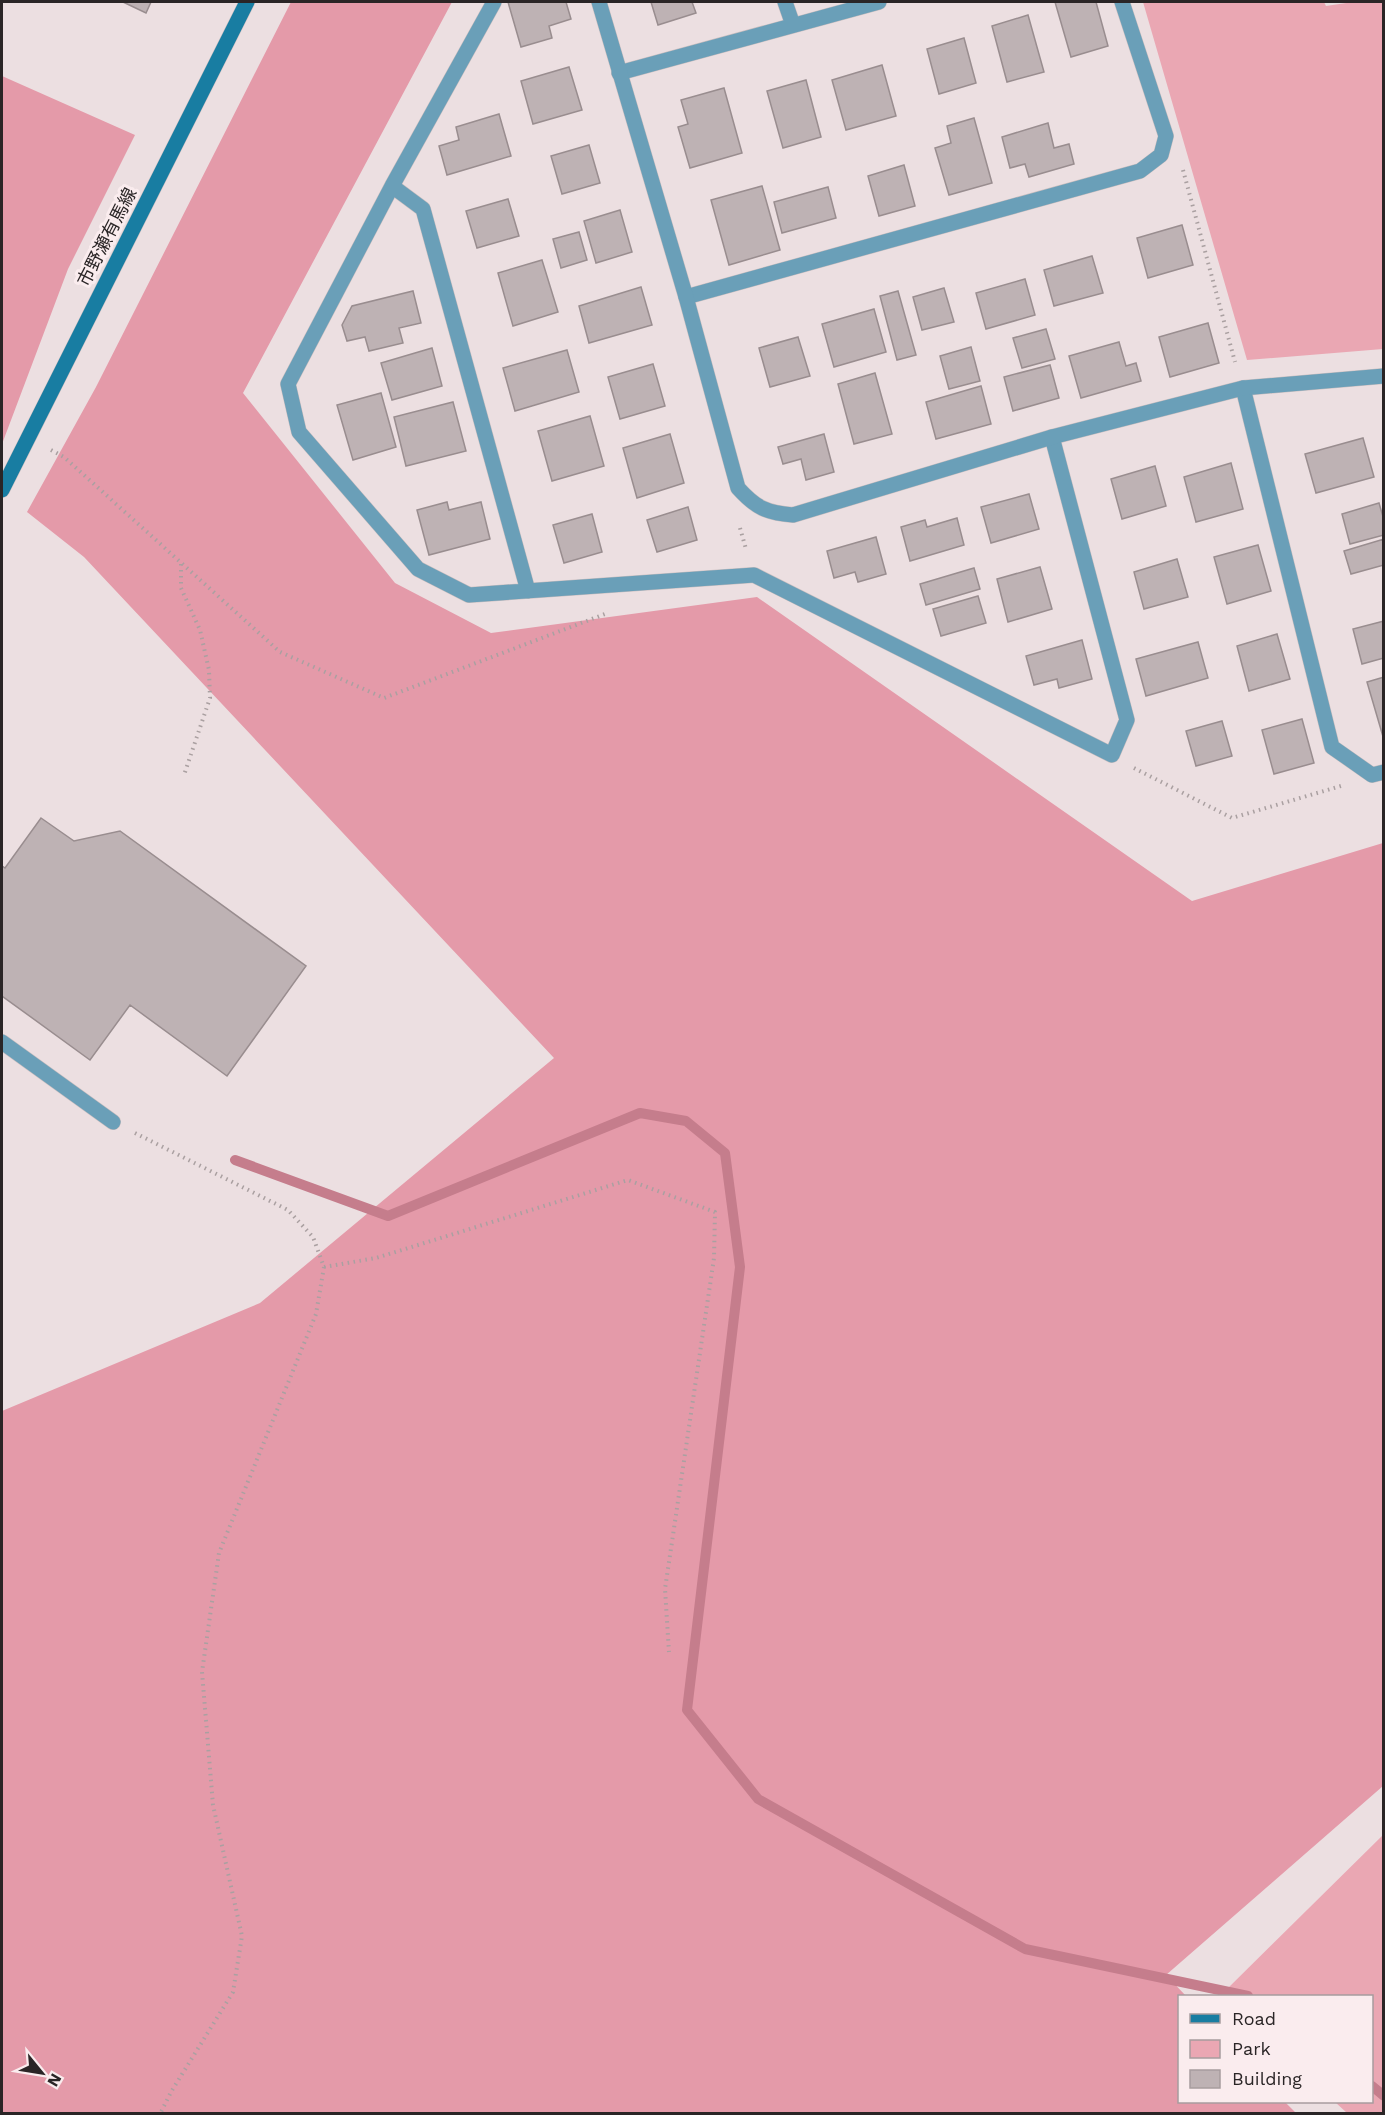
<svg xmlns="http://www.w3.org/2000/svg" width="1385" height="2115" font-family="'Work Sans','Noto Sans JP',sans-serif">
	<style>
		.green { fill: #eaa7b3 }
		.forest { fill: #e49aa9 }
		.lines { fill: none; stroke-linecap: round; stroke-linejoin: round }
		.stream { stroke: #c57d8c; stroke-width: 10 }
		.building { fill: #beb2b4; stroke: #998d8f; stroke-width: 1.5 }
		.minor-casing { stroke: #c9bebf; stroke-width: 16 }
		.tertiary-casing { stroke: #c9bebf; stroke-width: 16 }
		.secondary-casing { stroke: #c9bebf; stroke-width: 16 }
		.path { stroke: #aaa0a1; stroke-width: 4; stroke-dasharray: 1.5 4.5; stroke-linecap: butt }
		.minor { stroke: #6a9fb8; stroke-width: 15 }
		.tertiary { stroke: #6a9fb8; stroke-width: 15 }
		.secondary { stroke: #187da2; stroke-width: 15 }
		.labels { text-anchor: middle; stroke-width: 6; stroke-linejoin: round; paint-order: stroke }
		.street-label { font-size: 18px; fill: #2a2526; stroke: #faecee }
	</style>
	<rect width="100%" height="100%" fill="#ecdfe1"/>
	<path class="green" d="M1143,2H1324L1326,6L1353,2H1383V349L1247,360Z
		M1383,1835V2113H1347L1335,2102H1372V1996H1231L1225,1991Z"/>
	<path class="forest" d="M291,2H452L243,393L395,583L491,633L757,597L1192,901L1383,843V1786L1166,1975L1186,1996H1180V2102H1285L1296,2113H2V1411L260,1303L554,1058L84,557L27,512L96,387Z
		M2,76L135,135L68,269L2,444Z"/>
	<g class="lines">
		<path class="stream" d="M235,1160L388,1216L640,1113L686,1121L725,1153L740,1267L687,1710L758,1799L1025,1949L1248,1996
			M1372,2086L1384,2096"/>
	</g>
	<path class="building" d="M123,2H151L146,13Z
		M508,2H566L571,19L549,26L552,38L521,47Z
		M651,2H692L696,13L658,25Z
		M1055,2H1096L1108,46L1071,57Z
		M1028,15L1044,72L1007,82L992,26Z
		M964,38L976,83L939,94L927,49Z
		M882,65L896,116L846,130L832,80Z
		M569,67L582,110L533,124L521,81Z
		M806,80L821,137L783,148L767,91Z
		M724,88L742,153L690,168L678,127L688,124L681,100Z
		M499,114L511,156L447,175L439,146L459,140L456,127Z
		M974,118L992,183L949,195L935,148L951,143L947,126Z
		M1048,123L1054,148L1069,144L1074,164L1029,177L1025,164L1010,168L1002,137Z
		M589,145L600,183L562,194L551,156Z
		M904,165L915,206L879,216L868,176Z
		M762,186L780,250L729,265L711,200Z
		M828,187L836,218L782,233L774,202Z
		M508,199L519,236L477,248L466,211Z
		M620,210L632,252L596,263L584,221Z
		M1182,225L1193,265L1148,278L1137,238Z
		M579,232L587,260L561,268L553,239Z
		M1092,256L1103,293L1054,306L1044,270Z
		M542,260L558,312L513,326L498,273Z
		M1025,279L1035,315L986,329L976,293Z
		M641,287L652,325L589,343L579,306Z
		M944,288L954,322L922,330L913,297Z
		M413,291L421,323L399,328L403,343L369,351L365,337L347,341L342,325L352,306Z
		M898,291L916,355L897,360L880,296Z
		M874,309L886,352L834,367L822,324Z
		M1208,323L1219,363L1170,377L1159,337Z
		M1046,329L1055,359L1022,368L1013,338Z
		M798,337L810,376L770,387L759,348Z
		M1119,342L1126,366L1136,363L1141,381L1081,398L1069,356Z
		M971,347L980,381L949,389L940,356Z
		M432,348L442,386L392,400L381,363Z
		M567,350L579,392L515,411L503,368Z
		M653,364L665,406L620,419L608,377Z
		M1050,365L1059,398L1013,411L1004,377Z
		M875,373L892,434L854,444L838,384Z
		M981,386L991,424L936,439L926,402Z
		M381,393L396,447L353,460L337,405Z
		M453,402L466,451L406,466L394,417Z
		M590,416L604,466L552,481L538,431Z
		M670,434L684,483L637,498L623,448Z
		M824,434L834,472L806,480L801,459L783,464L778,447Z
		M1363,438L1374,477L1316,493L1305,454Z
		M1231,463L1243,509L1196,522L1184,477Z
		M1155,466L1166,506L1122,519L1111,479Z
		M1029,494L1039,529L991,543L981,507Z
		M447,502L449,510L481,502L490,539L429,555L417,510Z
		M1379,503L1384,520V535L1350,544L1342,514Z
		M688,507L697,540L657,552L647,520Z
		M592,514L602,552L564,563L553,525Z
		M957,518L964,545L910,561L901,527L925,520L927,527Z
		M876,537L886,574L858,582L855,572L834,578L827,551Z
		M1384,539V565L1351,574L1344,551Z
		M1258,545L1271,591L1227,604L1214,557Z
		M1177,559L1188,597L1144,609L1134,572Z
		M1040,567L1052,609L1008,622L997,579Z
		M974,568L980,589L926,605L920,584Z
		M978,596L986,623L941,636L933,609Z
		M1384,621V658L1362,664L1353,629Z
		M1277,634L1290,679L1249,691L1237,646Z
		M1082,640L1092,679L1059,688L1057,679L1034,685L1026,656Z
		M1198,642L1208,678L1146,696L1136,659Z
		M1384,677V740L1367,682Z
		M1302,719L1314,763L1274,774L1262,730Z
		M1222,721L1232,756L1196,766L1186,731Z
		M41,818L74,841L120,831L306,966L227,1076L130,1005L90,1060L2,996V866L5,868Z"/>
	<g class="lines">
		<defs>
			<path id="minor" d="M494,2L392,186L288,384L299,432L418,569L469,595L754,575L1112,755L1127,720L1052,437
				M785,2L793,25
				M619,73L879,2
				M392,186L423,209L528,591
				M686,297L1140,171L1161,155L1166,136L1122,2
				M1243,388L1332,747L1372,775L1384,772
				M2,1042L113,1122"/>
			<path id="tertiary" d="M599,2L686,297L738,488C756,508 767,513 793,515L1052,437L1243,388L1384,376"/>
			<path id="secondary" d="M2,490L247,2"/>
		</defs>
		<use href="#minor" class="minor-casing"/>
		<use href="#tertiary" class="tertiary-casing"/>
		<use href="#secondary" class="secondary-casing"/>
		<path class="path" d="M1183,170L1235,362
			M51,450L64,457L280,652L384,698L605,614
			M740,528L746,549
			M181,564V588L200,630L209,670L210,698L184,775
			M1134,768L1232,818L1341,786
			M135,1133L288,1210L313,1237L324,1267L316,1314L219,1553L202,1672L213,1805L242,1936L233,1992L171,2092L160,2114
			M324,1267L376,1258L628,1180L715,1212L714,1258L665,1589L669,1652"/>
		<use href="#minor" class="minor"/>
		<use href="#tertiary" class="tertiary"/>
		<use href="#secondary" class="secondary"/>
	</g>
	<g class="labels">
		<g class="street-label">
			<text transform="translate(107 237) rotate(-63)" y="6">市野瀬有馬線</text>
		</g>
	</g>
	<rect width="1385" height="2115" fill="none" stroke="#2a2526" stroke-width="6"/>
	<rect x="1178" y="1995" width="195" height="108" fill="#faecee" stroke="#a79c9e" stroke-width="1.5"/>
	<rect x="1190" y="2014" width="30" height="9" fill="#187da2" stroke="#a79c9e" stroke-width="1.5"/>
	<text x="1232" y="2025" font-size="18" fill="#2a2526">Road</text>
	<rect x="1190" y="2040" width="30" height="18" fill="#eaa7b3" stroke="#a79c9e" stroke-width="1.5"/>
	<text x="1232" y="2055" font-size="18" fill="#2a2526">Park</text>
	<rect x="1190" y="2070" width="30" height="18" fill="#beb2b4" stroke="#a79c9e" stroke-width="1.5"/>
	<text x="1232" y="2085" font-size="18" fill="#2a2526">Building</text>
	<g transform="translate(42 2073) rotate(120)" stroke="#faecee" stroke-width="4.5" paint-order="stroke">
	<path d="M0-4.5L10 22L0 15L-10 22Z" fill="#2a2526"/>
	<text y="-9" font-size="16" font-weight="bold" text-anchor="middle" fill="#2a2526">N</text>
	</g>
</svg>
